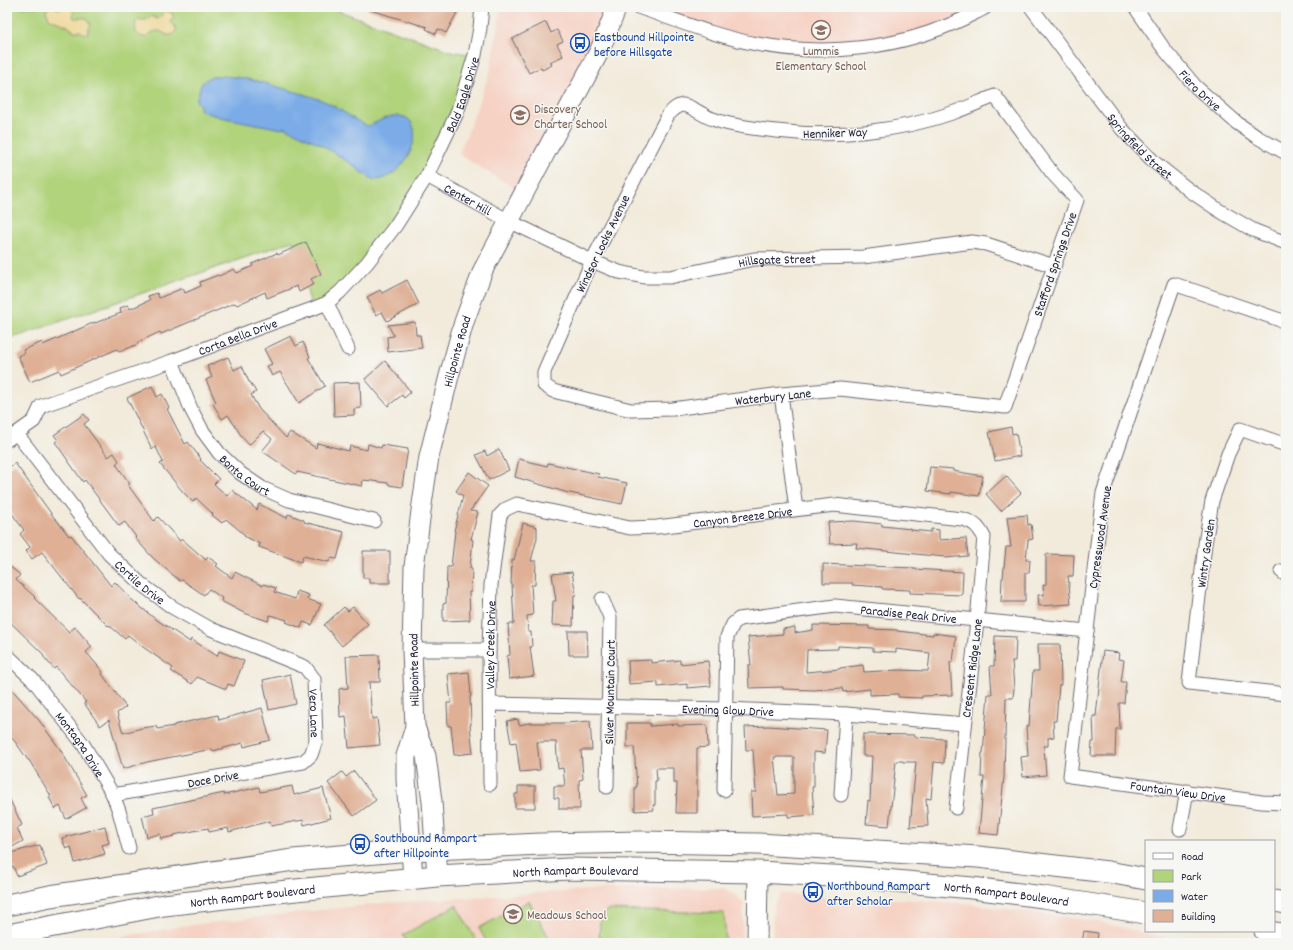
<svg xmlns="http://www.w3.org/2000/svg" width="1293" height="950" font-family="Dekko,sans-serif">
	<style>
		.built { fill: #f6d2c4 }
		.green { fill: #b1d37b; stroke: #6a7a5b }
		.sand { fill: #eeda9e; stroke: #887e6c }
		.water { fill: #7cace7; stroke: #4f6791 }
		.building { fill: #dfb095; fill-rule: evenodd }
		.lines { fill: none; stroke-linecap: round; stroke-linejoin: round }
		.street-casing { stroke: #6b6873; stroke-width: 15 }
		.secondary-casing { stroke: #6b6873; stroke-width: 21 }
		.primary-casing { stroke: #6b6873; stroke-width: 23 }
		.street { stroke: #fff; stroke-width: 13 }
		.secondary { stroke: #fff; stroke-width: 19 }
		.primary { stroke: #fff; stroke-width: 21 }
		.labels { text-anchor: middle; stroke-width: 3; stroke-linejoin: round; paint-order: stroke }
		.transit-label { font-size: 13px; fill: #164399; stroke: #f6f6f2; text-anchor: start }
		.education-label { font-size: 13px; fill: #785e54; stroke: #f6f6f2; text-anchor: start }
		.street-label { font-size: 13px; fill: #22223b; stroke: #f6f6f2 }
	</style>
	<rect width="100%" height="100%" fill="#f6f6f2"/>
	<filter id="ink" filterUnits="userSpaceOnUse"><feTurbulence type="fractalNoise" baseFrequency=".025" numOctaves="2"/><feDisplacementMap in="SourceGraphic" scale="8" xChannelSelector="R" yChannelSelector="G"/><feConvolveMatrix kernelMatrix="1 2 1 2 8 2 1 2 1" color-interpolation-filters="sRGB"/></filter>
	<filter id="wash" filterUnits="userSpaceOnUse"><feTurbulence type="fractalNoise" baseFrequency=".012" numOctaves="4" result="noise"/><feDisplacementMap in="SourceGraphic" scale="16" xChannelSelector="R" yChannelSelector="G"/><feGaussianBlur stdDeviation="0.9" result="paint"/><feColorMatrix in="noise" values="0 0 0 0 0 0 0 0 0 0 0 0 0 0 0 0 0 1.4 0 .05"/><feComposite in="paint" operator="in"/></filter>
	<g filter="url(#wash)">
		<rect width="100%" height="100%" fill="#f2ebdb"/>
		<path class="built" d="M500,7H617L524,194L458,154L467,134L490,72L498,26Z
			M638,7H986L910,39L790,49Z
			M725,888L744,902L742,943H87L182,926L384,903L590,890Z
			M781,894L917,900L971,904L1099,922L1162,937L1179,943H772L773,907Z"/>
		<path class="green" d="M7,7H328L450,51L475,55L427,176L367,263L312,309L293,241L7,340Z
			M529,901L552,943H487L479,928Z
			M456,905L478,943H407L403,935Z
			M607,910L724,913L726,943H599L600,919Z"/>
		<path class="sand" d="M48,7H55L58,9L63,7H70L74,13L73,16L74,18H87L91,25L89,28L88,33L85,34L80,31H74L66,25L50,19L46,12Z
			M166,11L171,12L174,18L170,21L176,28C176,33 172,36 167,35C164,34 161,30 157,31C149,32 145,43 136,32C134,21 136,19 146,20L151,16L158,19Z"/>
		<path class="water" d="M216,76C244,75 273,86 300,93C308,96 318,98 326,102C341,109 353,120 368,126C376,123 387,116 395,116C432,113 411,179 374,180L361,172L353,165L320,144L284,127L282,129L220,117L201,111L199,104L196,102C201,87 198,80 216,76Z"/>
		<g id="blocks">
			<path class="building" d="M367,7H460L446,33L438,29L436,34L426,29L427,27L367,9Z
				M546,22L551,33L557,30L563,41L557,44L563,56L550,62L552,65L542,70L541,67L529,73L512,39Z
				M306,242L321,274L311,279L314,284L299,292L297,286L267,298L265,292L237,305L235,303L161,334L160,332L138,342V344L119,352L117,349L61,374L59,370L30,382L18,356L25,353L23,350L42,342L43,345L95,322V323L121,313L120,308L128,305L130,309L150,300L148,296L157,293L159,298L183,288L185,293L201,286L200,282L218,275L219,276L234,269L237,273L253,266L252,264L277,253L278,255Z
				M407,280L419,304L387,321L382,312L376,315L367,297L380,290L382,293Z
				M415,322L416,335H420L422,348L388,352L387,337L394,336L388,325Z
				M291,336L296,346L303,342L310,357L308,358L325,386L299,403L280,372L272,376L267,366L272,364L264,349Z
				M228,357L234,370L242,366L249,382H250L256,392L251,395L259,409L286,438L290,432L316,448L317,443L349,451L350,446L367,450L368,444L381,448L382,445L408,449L402,487L389,485V483L363,480L362,486L297,472L296,474L262,451L272,439L263,431L249,445L242,437L228,415L222,419L213,404L216,402L206,380L212,377L207,366Z
				M385,361L411,392L404,398L402,395L388,406L365,379Z
				M360,382L361,408L354,409V415L334,416L333,383Z
				M152,386L157,397L162,394L169,408L167,409L185,444L188,442L201,459L200,460L219,479L214,484L227,496L232,490L257,510L259,504L287,518L288,514L304,520V522L344,532L337,559L330,558L329,562L303,556L301,562L259,547L260,544L244,536L245,535L226,519L222,523L212,515L213,514L196,498L193,502L183,492L160,464L163,462L156,447L152,449L127,398Z
				M84,414L89,420L84,424L108,457L114,453L119,461L116,464L130,484L128,485L154,521L158,517L180,541L182,539L206,560L208,557L218,564L216,566L232,578L235,572L263,586V584L276,588L274,592L295,599L297,591L309,595L307,599L321,604L312,625L303,622L301,628L286,622L287,620L270,615L268,621L244,613L221,601L222,598L209,589L204,595L182,580L180,581L153,558L135,538L136,537L125,522L119,526L85,480L83,482L55,442L58,440L54,435Z
				M1011,427L1012,434L1016,433L1020,456L995,461L989,432Z
				M499,449L509,470L489,480L476,455L485,451L487,456Z
				M519,459L547,466L548,463L599,474L598,477L627,483L622,504L565,492L515,477Z
				M15,463L55,519H56L69,536L71,535L111,586L115,582L131,599L154,618L190,642L191,639L217,656L219,651L244,661L234,686L228,684L226,689L197,677L192,684L171,671L173,668L143,647L128,635L125,639L109,625L108,626L80,598L79,599L42,552L32,559L26,551L30,547L20,534L24,530L7,507V469Z
				M930,467L953,469V471L983,476L979,496L951,492V494L927,491Z
				M469,472L488,486L470,511L478,512L471,539L473,540L470,568H472L471,592H469L470,620L443,621V604L446,603L447,567H451L455,531H454L463,496L456,491Z
				M1006,476L1021,493L1001,511L986,494Z
				M1027,515L1028,525L1031,524L1033,539L1028,540L1026,560H1030L1029,573H1025V602H1001L1002,578H1003L1006,547H1011L1007,517Z
				M854,521L882,524V526L911,529V530L931,532V529L939,530V540L966,538L968,556L945,558V557L856,548L857,543L830,544L828,522Z
				M523,523L537,527V538L531,561H536L535,585H531L533,615L527,616L528,632H531L532,647H530L534,676L509,679L507,656L510,655L508,624H514L512,584H511L512,560H514Z
				M363,551H390V583H369V578H363Z
				M1046,554L1074,555L1073,576H1068L1071,604L1039,606L1038,595H1044L1043,585L1046,584Z
				M7,564L20,575L16,580L35,597L34,598L69,632L75,627L92,647L86,652L103,672L102,674L126,707L117,713L123,733L142,728L156,726L157,729L174,726V725L218,715L219,720L262,708L270,740L244,747L243,743L213,751L212,749L147,762L123,769L109,720L100,726L84,703L86,702L56,667L54,669L43,656L44,655L7,619Z
				M823,564L913,568V569L963,572L962,595L910,593V590L882,589V587L852,585L853,583H823Z
				M572,572L576,595H574L573,626L552,625L553,601H556L552,574Z
				M344,607L348,611L353,607L368,624L342,646L324,625Z
				M813,625L869,626V629L897,630V631L933,635V633L956,636L953,662H950L952,695L922,696V698L898,697V694L870,695V689L843,692L842,688L814,690L783,689V687L749,688L748,665H751L748,637L783,634V629L795,627V633L813,630ZM838,646L873,648V651L896,652V649L930,653L928,671L899,670L864,672L863,665L840,668V669L806,672L807,650L838,649Z
				M568,631H587L588,655H569Z
				M995,636L1016,637L1015,661H1012L1014,688L1013,698H1006L1004,777L998,835L979,833L984,777H981L982,753H983L988,694H992L990,666H994Z
				M1038,644H1060L1061,685H1059L1056,721H1053L1054,737L1048,738V746H1044L1046,775L1023,777L1021,757L1028,756L1026,726H1029L1033,671H1039Z
				M1103,651L1119,653L1118,659L1124,660L1121,682H1126L1124,703H1119L1120,729H1116L1115,756H1091L1092,742H1094L1093,716H1096Z
				M379,655L380,682H369L372,719L377,718L380,745L349,748L346,716L340,717L339,689L348,688L346,656Z
				M651,660V663L680,660V664L708,661L711,686L687,688V684L658,687V682L629,684L628,661Z
				M469,672L471,696H470L471,725H470L473,753L454,755L451,726H448L447,703H451L448,674Z
				M290,674L296,704L269,710L263,680Z
				M7,684L38,719L60,749L87,795L81,798L86,808L66,819L60,806L55,809L49,797L51,796L29,760H28L16,743L7,732Z
				M518,719L519,725L529,723H566L590,721L592,750H581L583,779L579,780L580,809H559V798H554V786H565L563,768L558,769L556,742H537L540,770L520,772L516,742L511,743L507,721Z
				M627,723H650V726L678,724V726L707,725L708,747L697,748V813H676L677,783H674V768H656L657,781H655V805H653L654,810L635,811V787H637L634,747H627Z
				M768,726L827,730L825,753L814,752V787H812L814,815L788,817V814L752,816L751,792H756L753,750H746L745,727ZM774,757H794V794L778,795Z
				M863,734L915,735V737L945,739L944,763L934,762L931,799L926,798L928,826L910,827L916,762H903V761H896L889,826L866,824L868,800L870,801L872,756H863Z
				M354,771L376,800L354,816L328,783L342,772L346,777Z
				M292,786L294,795L323,788L331,818L304,825L303,820L271,826L270,821L229,832L228,828L209,832L208,828L174,835V836L161,839L160,834L147,837L142,816L154,813L153,808L224,793V795L259,787L260,792Z
				M518,786H535V808H515V794H518Z
				M7,794L22,825L17,828L23,841L7,850Z
				M105,826L109,843L102,845L105,854L75,863L71,847L66,849L62,838Z
				M40,845L47,865L17,876L13,866L7,869V854Z
				M1084,931L1098,933L1097,943H1082Z"/>
		</g>
	</g>
	<g filter="url(#ink)">
		<use href="#blocks" fill-opacity="0" stroke="#6b6873" stroke-width="1"/>
		<g class="lines">
			<defs>
				<g id="street">
					<path d="M638,7C676,20 717,37 757,44C827,57 900,49 965,18C972,14 980,11 986,7"/>
					<path id="s1" d="M1031,7L1122,129L1154,162L1189,190L1220,211L1253,230L1286,243"/>
					<path id="s2" d="M1135,7L1164,49L1196,87L1237,123L1257,137L1286,153"/>
					<path d="M995,96L1053,174L1077,200L1005,407L840,389L781,394L673,409L631,410L553,391L544,385V372L592,261L668,115C673,110 676,106 683,105C690,105 705,117 713,119C730,126 757,129 776,131C835,138 898,132 955,112C969,107 982,101 995,96Z"/>
					<path id="s3" d="M427,176L509,221L592,261L619,272L644,277H670L754,259L863,257L972,242L986,244L1054,266"/>
					<path d="M327,303L348,349"/>
					<path id="s4" d="M1286,322L1174,284L1103,493L1070,776L1262,802L1286,803"/>
					<path id="s5" d="M172,361L191,409L202,430L219,453L240,473L262,488L289,500L374,521"/>
					<path d="M781,394L796,509"/>
					<path id="s6" d="M17,434L109,554L141,584L172,607L211,629L305,667L314,679L316,740L311,755L303,762L113,795"/>
					<path id="s7" d="M7,440L34,421L41,406L172,361L256,329L312,309L327,303L340,292L367,263L396,225L427,176L457,113L475,55L480,28L482,7"/>
					<path d="M1286,445L1240,429L1228,454L1212,501L1205,544L1189,683L1286,694"/>
					<path d="M1281,571L1286,575"/>
					<path d="M602,599L610,617L607,787"/>
					<path d="M412,650H489"/>
					<path id="s8" d="M7,655L34,681L83,744L113,795L119,811L129,848"/>
					<path id="s9" d="M490,704L726,709L846,714L965,724"/>
					<path id="s10" d="M490,784L489,650L491,585L500,515L506,509L517,504L630,528L657,527L834,505L962,519C974,522 978,526 984,537L977,621L956,808"/>
					<path id="s11" d="M724,790L727,637L733,624L739,619L835,606L1087,631"/>
					<path d="M841,795L846,714"/>
					<path d="M1180,829L1187,791"/>
				</g>
				<g id="secondary">
					<path d="M415,727L426,756L432,801L437,876"/>
					<path id="s12" d="M413,878L406,779V756L415,727L412,650L414,567L421,511L429,457L449,376L464,322L483,270L600,50L617,7"/>
					<path d="M757,943L758,872"/>
				</g>
				<g id="primary">
					<path d="M1274,901L1286,903"/>
					<path d="M7,905L50,896L293,860L411,850L541,844L641,842L758,844L978,857L1108,872L1146,879"/>
					<path d="M1265,931L1286,935"/>
					<path id="s13" d="M7,935L164,905L296,890L437,876L569,869L758,872L851,877L972,888L1043,897L1146,913"/>
				</g>
			</defs>
			<use href="#street" class="street-casing"/>
			<use href="#secondary" class="secondary-casing"/>
			<use href="#primary" class="primary-casing"/>
			<use href="#street" class="street"/>
			<use href="#secondary" class="secondary"/>
			<use href="#primary" class="primary"/>
		</g>
	</g>
	<defs>
		<symbol id="school-ring" viewBox="-11 -11 22 22"><circle r="9.5" fill="#f6f6f2" stroke="#8d6e63" stroke-width="1.5"/><path d="M0-5L7-2L0 1L-7-2ZM-4 1L0 2.5L4 1V4Q0 6-4 4Z" fill="#8d6e63"/></symbol>
		<symbol id="bus-ring" viewBox="-11 -11 22 22"><circle r="9.5" fill="#f6f6f2" stroke="#1a4fb4" stroke-width="1.5"/><path d="M-5-6H5V4H4V6H2V4H-2V6H-4V4H-5ZM-3.5-4V0h7V-4ZM-3.5 1.2v1.5H-2V1.2ZM2 1.2v1.5H3.5V1.2Z" fill="#1a4fb4"/></symbol>
	</defs>
	<g fill-rule="evenodd">
		<use href="#school-ring" x="810" y="19" width="22" height="22"/>
		<use href="#bus-ring" x="569" y="32" width="22" height="22"/>
		<use href="#school-ring" x="509" y="104" width="22" height="22"/>
		<use href="#bus-ring" x="349" y="833" width="22" height="22"/>
		<use href="#bus-ring" x="802" y="881" width="22" height="22"/>
		<use href="#school-ring" x="502" y="903" width="22" height="22"/>
	</g>
	<g class="labels">
		<g class="transit-label">
			<text x="594" y="41">Eastbound Hillpointe<tspan x="594" dy="15">before Hillsgate</tspan></text>
			<text x="374" y="842">Southbound Rampart<tspan x="374" dy="15">after Hillpointe</tspan></text>
			<text x="827" y="890">Northbound Rampart<tspan x="827" dy="15">after Scholar</tspan></text>
		</g>
		<g class="education-label">
			<text x="821" y="55" text-anchor="middle">Lummis<tspan x="821" dy="15">Elementary School</tspan></text>
			<text x="534" y="113">Discovery<tspan x="534" dy="15">Charter School</tspan></text>
			<text x="527" y="919">Meadows School</text>
		</g>
		<g class="street-label">
			<text dy="5" stroke="none"><textPath href="#s2" startOffset="106">Fiero Drive</textPath></text>
			<text dy="5" stroke="none"><textPath href="#s7" startOffset="605">Bald Eagle Drive</textPath></text>
			<text transform="translate(835 132) rotate(-2)" y="5">Henniker Way</text>
			<text dy="5" stroke="none"><textPath href="#s1" startOffset="177">Springfield Street</textPath></text>
			<text dy="5" stroke="none"><textPath href="#s3" startOffset="47">Center Hill</textPath></text>
			<text transform="translate(602 243) rotate(-64)" y="5">Windsor Locks Avenue</text>
			<text dy="5" stroke="none"><textPath href="#s3" startOffset="375">Hillsgate Street</textPath></text>
			<text transform="translate(1054 264) rotate(-71)" y="5">Stafford Springs Drive</text>
			<text dy="5" stroke="none"><textPath href="#s7" startOffset="258">Corta Bella Drive</textPath></text>
			<text dy="5" stroke="none"><textPath href="#s12" startOffset="533">Hillpointe Road</textPath></text>
			<text transform="translate(773 396) rotate(-6)" y="5">Waterbury Lane</text>
			<text dy="5" stroke="none"><textPath href="#s5" startOffset="138">Bonta Court</textPath></text>
			<text dy="5" stroke="none"><textPath href="#s10" startOffset="519">Canyon Breeze Drive</textPath></text>
			<text transform="translate(1099 537) rotate(-82)" y="5">Cypresswood Avenue</text>
			<text transform="translate(1205 553) rotate(-82)" y="5">Wintry Garden</text>
			<text dy="5" stroke="none"><textPath href="#s6" startOffset="193">Cortile Drive</textPath></text>
			<text dy="5" stroke="none"><textPath href="#s11" startOffset="346">Paradise Peak Drive</textPath></text>
			<text dy="5" stroke="none"><textPath href="#s10" startOffset="139">Valley Creek Drive</textPath></text>
			<text transform="translate(971 668) rotate(-83)" y="5">Crescent Ridge Lane</text>
			<text transform="translate(413 670) rotate(-91)" y="5">Hillpointe Road</text>
			<text transform="translate(609 692) rotate(-89)" y="5">Silver Mountain Court</text>
			<text dy="5" stroke="none"><textPath href="#s9" startOffset="238">Evening Glow Drive</textPath></text>
			<text dy="5" stroke="none"><textPath href="#s6" startOffset="429">Vero Lane</textPath></text>
			<text dy="5" stroke="none"><textPath href="#s8" startOffset="116">Montagna Drive</textPath></text>
			<text transform="translate(213 778) rotate(-10)" y="5">Doce Drive</text>
			<text dy="5" stroke="none"><textPath href="#s4" startOffset="733">Fountain View Drive</textPath></text>
			<text dy="5" stroke="none"><textPath href="#s13" startOffset="573">North Rampart Boulevard</textPath></text>
			<text dy="5" stroke="none"><textPath href="#s13" startOffset="1005">North Rampart Boulevard</textPath></text>
			<text dy="5" stroke="none"><textPath href="#s13" startOffset="249">North Rampart Boulevard</textPath></text>
		</g>
	</g>
	<rect width="1293" height="950" fill="none" stroke="#f6f6f2" stroke-width="24"/>
	<rect x="1145" y="840" width="130" height="92" fill="#f6f6f2" stroke="#a1a1a9"/>
	<rect x="1153" y="853" width="20" height="6" fill="#ffffff" stroke="#a1a1a9"/>
	<text x="1181" y="860" font-size="12" fill="#22223b">Road</text>
	<rect x="1153" y="870" width="20" height="12" fill="#b1d37b" stroke="#a1a1a9"/>
	<text x="1181" y="880" font-size="12" fill="#22223b">Park</text>
	<rect x="1153" y="890" width="20" height="12" fill="#7cace7" stroke="#a1a1a9"/>
	<text x="1181" y="900" font-size="12" fill="#22223b">Water</text>
	<rect x="1153" y="910" width="20" height="12" fill="#dfb095" stroke="#a1a1a9"/>
	<text x="1181" y="920" font-size="12" fill="#22223b">Building</text>
</svg>
